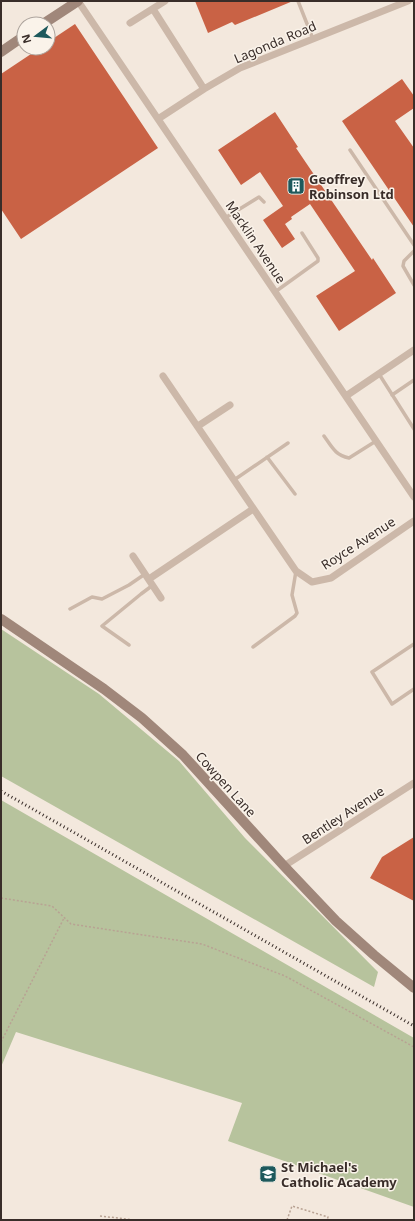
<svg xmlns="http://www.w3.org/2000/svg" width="415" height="1221" font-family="'Noto Sans',sans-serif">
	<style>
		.green { fill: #b7c39d }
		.building { fill: #c96245 }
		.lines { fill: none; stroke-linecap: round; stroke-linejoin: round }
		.path { stroke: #b8a293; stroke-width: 1.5; stroke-dasharray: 2 2; stroke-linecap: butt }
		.lane { stroke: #ccb8a9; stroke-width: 3.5 }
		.street { stroke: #ccb8a9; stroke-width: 7 }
		.secondary { stroke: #a0877a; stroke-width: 10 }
		.rail { stroke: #392d29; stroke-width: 3; stroke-dasharray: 1 3; stroke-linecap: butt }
		.labels { text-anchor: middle; stroke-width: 3; stroke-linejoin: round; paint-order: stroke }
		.street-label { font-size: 13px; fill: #392d29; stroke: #faf3ea }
		.poi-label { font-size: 13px; font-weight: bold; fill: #392d29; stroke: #faf3ea; text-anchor: start }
	</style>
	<rect width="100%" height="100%" fill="#f3e8dd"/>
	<path class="green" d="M1,629L99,694L179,761L245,838L378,972L374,987L1,776Z
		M1,800L414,1038V1207L228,1141L242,1103L16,1032L1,1067Z"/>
	<path class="building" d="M195,1H293L235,25L232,22L208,33Z
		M75,24L158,148L21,239L1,209V74L40,48H48V42Z
		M402,79L414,96V108L395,121L414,148V227L342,121Z
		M275,112L298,147L296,148L372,260L373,258L396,293L339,331L316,296L355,271L310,204L291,217L292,219L285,224L295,239L282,248L263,220L283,206L260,172L241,185L218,150Z
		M414,837V901L370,878L382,857Z"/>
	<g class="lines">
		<path class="path" d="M1,898L52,906L71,924L202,944L285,976L414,1047
			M1,1042L64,918
			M100,1216L135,1220
			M287,1220L292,1206L328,1217L327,1220"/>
		<path class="lane" d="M298,1L313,39
			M350,150L414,245
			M225,218L259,197L264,202
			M414,251L404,261L403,266L414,285
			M275,292L318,261V258L302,233
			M379,374L414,429
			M392,395L414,380
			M324,436C332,447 335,455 349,458L376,441
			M267,457L295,494
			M234,480L288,443
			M70,609L92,597L102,599L129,585L145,574
			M414,644L372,672L392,704L414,689
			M129,645L102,626L141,594L153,585
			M253,647L295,616L297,613L292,595L296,571"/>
		<path class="street" d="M78,1L414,497
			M153,9L204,89
			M130,23L165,1
			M158,119L204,89L240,68L408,1
			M163,376L296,571L312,582L331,578L414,521
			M346,396L414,350
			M198,426L230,405
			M133,556L161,598
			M149,579L253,509
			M284,866L414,783"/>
		<path class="secondary" d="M43,24L78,1
			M1,52L24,36
			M1,619L104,689L142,718L183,755L284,866L336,921L374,955L414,988"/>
		<path class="rail" d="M1,791L414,1026"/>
	</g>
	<defs>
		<symbol id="building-square" viewBox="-11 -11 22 22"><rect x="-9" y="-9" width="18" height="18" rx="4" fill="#1d595c" stroke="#faf3ea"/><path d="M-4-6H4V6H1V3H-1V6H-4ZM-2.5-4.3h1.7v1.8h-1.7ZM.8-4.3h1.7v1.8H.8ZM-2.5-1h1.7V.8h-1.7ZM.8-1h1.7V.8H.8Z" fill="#fff"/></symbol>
		<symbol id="school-square" viewBox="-11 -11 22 22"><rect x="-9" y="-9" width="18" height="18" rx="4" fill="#1d595c" stroke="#faf3ea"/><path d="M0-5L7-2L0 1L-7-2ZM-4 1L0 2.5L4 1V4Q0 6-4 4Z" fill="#fff"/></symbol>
	</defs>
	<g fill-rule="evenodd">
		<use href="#building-square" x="286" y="176" width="20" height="20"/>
		<use href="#school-square" x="258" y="1164" width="20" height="20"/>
	</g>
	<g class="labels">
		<g class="street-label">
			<text transform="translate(275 42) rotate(-23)" y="5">Lagonda Road</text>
			<text transform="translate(256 242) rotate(56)" y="5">Macklin Avenue</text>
			<text transform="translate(358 543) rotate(-33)" y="5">Royce Avenue</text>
			<text transform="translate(226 784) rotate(48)" y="5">Cowpen Lane</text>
			<text transform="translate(343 815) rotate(-33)" y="5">Bentley Avenue</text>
		</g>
		<g class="poi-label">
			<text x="309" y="184">Geoffrey<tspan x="309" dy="15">Robinson Ltd</tspan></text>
			<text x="281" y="1172">St Michael's<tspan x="281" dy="15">Catholic Academy</tspan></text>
		</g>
	</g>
	<rect width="415" height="1221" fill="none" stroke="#392d29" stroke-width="4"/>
	<g transform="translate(36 36) rotate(254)"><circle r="19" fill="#faf3ea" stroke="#ada49d"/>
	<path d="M0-3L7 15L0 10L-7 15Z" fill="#1d595c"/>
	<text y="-6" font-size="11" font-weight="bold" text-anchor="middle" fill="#392d29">N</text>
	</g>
</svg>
